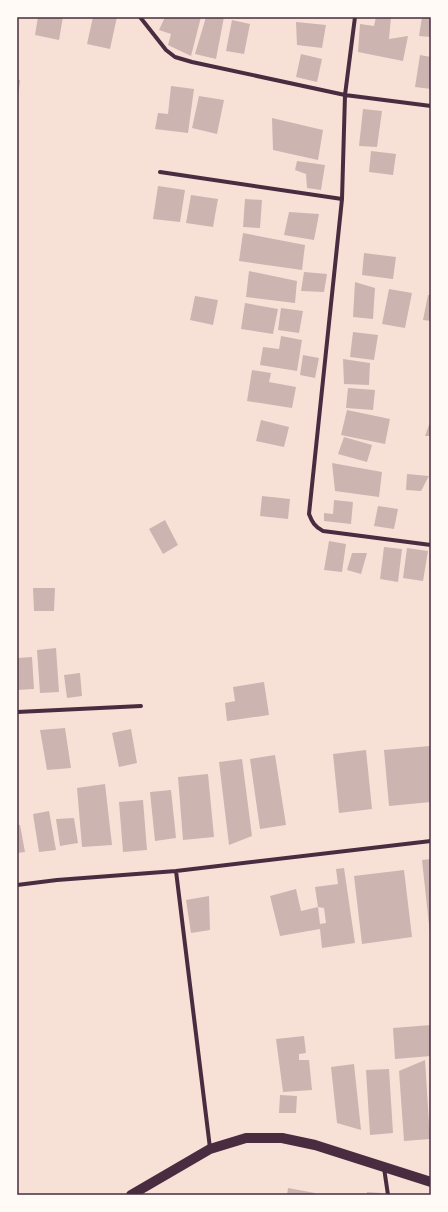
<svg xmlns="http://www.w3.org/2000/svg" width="448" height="1212" font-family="'Open Sans',sans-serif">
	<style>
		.building { fill: #ccb4b1 }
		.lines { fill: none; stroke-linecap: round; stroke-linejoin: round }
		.minor { stroke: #4a2c40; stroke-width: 4 }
		.primary { stroke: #4a2c40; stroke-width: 10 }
		.neatline { fill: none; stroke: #4a2c40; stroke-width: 1.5 }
	</style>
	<rect width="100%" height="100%" fill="#f7e1d7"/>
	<path class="building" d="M38,17H63L59,40L35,35Z
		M93,17H117L110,49L87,44Z
		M165,17H201L191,56L168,45L171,34L159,30Z
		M206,17H224L216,59L195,54Z
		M376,17H391L389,39L408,36L403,61L358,52L360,24L374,26Z
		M422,17H431V37L419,36Z
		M232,20L250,24L244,54L226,51Z
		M296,22L326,25L322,48L297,45Z
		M301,54L322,59L317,82L296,77Z
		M420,55L431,57V89L415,87Z
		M17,80H20L18,97H17Z
		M171,86L194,89L188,133L155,129L158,113L168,114Z
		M199,96L224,100L217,134L192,128Z
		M363,109L382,111L377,147L359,146Z
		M272,118L323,130L318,160L273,150Z
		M371,151L396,154L393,175L369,172Z
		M297,161L325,165L321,190L307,188L306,174L295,170Z
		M158,186L185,190L180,222L153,219Z
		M191,195L218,199L213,227L186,223Z
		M245,199L262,200L260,228L243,227Z
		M289,212L319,214L314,240L284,235Z
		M243,233L305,245L302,270L239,261Z
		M364,253L396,257L393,279L362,275Z
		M249,271L297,281L295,303L246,297Z
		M304,272L327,274L324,292L301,291Z
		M355,282L375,288L373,319L353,317Z
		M389,289L412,293L405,328L382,324Z
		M428,295H431V321L423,320Z
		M195,296L218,300L213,325L190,320Z
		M245,303L278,309L273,334L241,329Z
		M281,308L303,311L299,333L278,330Z
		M353,332L378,335L374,360L350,357Z
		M281,336L302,340L297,371L260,365L263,347L279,349Z
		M303,355L319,358L315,378L300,375Z
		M343,359L370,363L369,385L344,384Z
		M252,370L271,373L269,382L296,387L292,408L247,401Z
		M348,388L375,390L373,410L346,408Z
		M347,410L390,419L385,444L341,435Z
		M431,419V436H425Z
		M261,420L289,427L284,447L256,441Z
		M344,437L372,445L367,462L338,454Z
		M332,463L382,472L379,497L335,491Z
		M407,474L429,476L421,491L406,490Z
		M262,496L290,499L288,519L260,516Z
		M334,500L353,502L351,524L324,521V513L333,514Z
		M378,506L398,509L394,529L374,526Z
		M165,520L178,545L163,554L149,529Z
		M329,541L346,544L342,572L324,570Z
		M384,547L402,549L398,582L380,579Z
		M407,548L428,551L423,581L403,578Z
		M352,553H367L361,574L347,570Z
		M33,588H55L54,611H34Z
		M56,648L59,692L40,693L37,650Z
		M32,657L34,689L17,690V658Z
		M80,673L82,696L67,698L64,675Z
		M264,682L269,715L227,721L225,703L235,701L233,687Z
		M65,728L71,768L47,770L40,730Z
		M131,729L137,763L119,767L112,733Z
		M430,746L431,802L389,806L384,750Z
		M366,750L372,809L339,813L333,754Z
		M275,755L286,825L260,829L250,759Z
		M242,759L252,836L229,845L219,762Z
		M208,774L214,837L183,840L178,777Z
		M105,784L112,845L82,847L77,788Z
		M171,790L176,838L155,841L150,792Z
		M143,800L147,850L123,852L119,802Z
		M49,811L56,850L39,852L33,814Z
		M74,818L78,843L60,846L56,819Z
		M17,825H20L25,852L17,853Z
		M431,859V934H430L422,860Z
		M344,868L355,943L322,948L320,929L280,936L270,896L296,889L301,911L318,907L320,924L326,923L324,908L318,907L315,887L338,884L336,869Z
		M404,870L412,937L362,944L354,876Z
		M209,896L210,930L191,933L186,900Z
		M431,1025V1056L395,1059L393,1028Z
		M304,1036L306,1053L299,1054V1060H309L312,1090L283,1092L276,1039Z
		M425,1060L430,1139L404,1141L399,1071Z
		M354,1064L361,1130L337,1123L331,1067Z
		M389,1069L393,1133L370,1135L366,1070Z
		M280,1095L297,1096L296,1113H279Z
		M288,1188L315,1193V1195H287Z
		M367,1192L381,1193V1195H367Z"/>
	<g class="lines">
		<path class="minor" d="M140,17L166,50L175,57L192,62L345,95L431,106
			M355,17L345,95L342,199L309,514C312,522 315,527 323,531L431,545
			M160,172L342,199
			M17,712L141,706
			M176,871L210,1148
			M17,885L57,880L176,871L431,841
			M384,1168L388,1195"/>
		<path class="primary" d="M131,1195L210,1149L246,1138H282L315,1145L431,1182"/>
	</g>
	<rect width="448" height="1212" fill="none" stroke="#fffaf5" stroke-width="36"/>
	<rect x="18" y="18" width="412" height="1176" class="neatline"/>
</svg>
